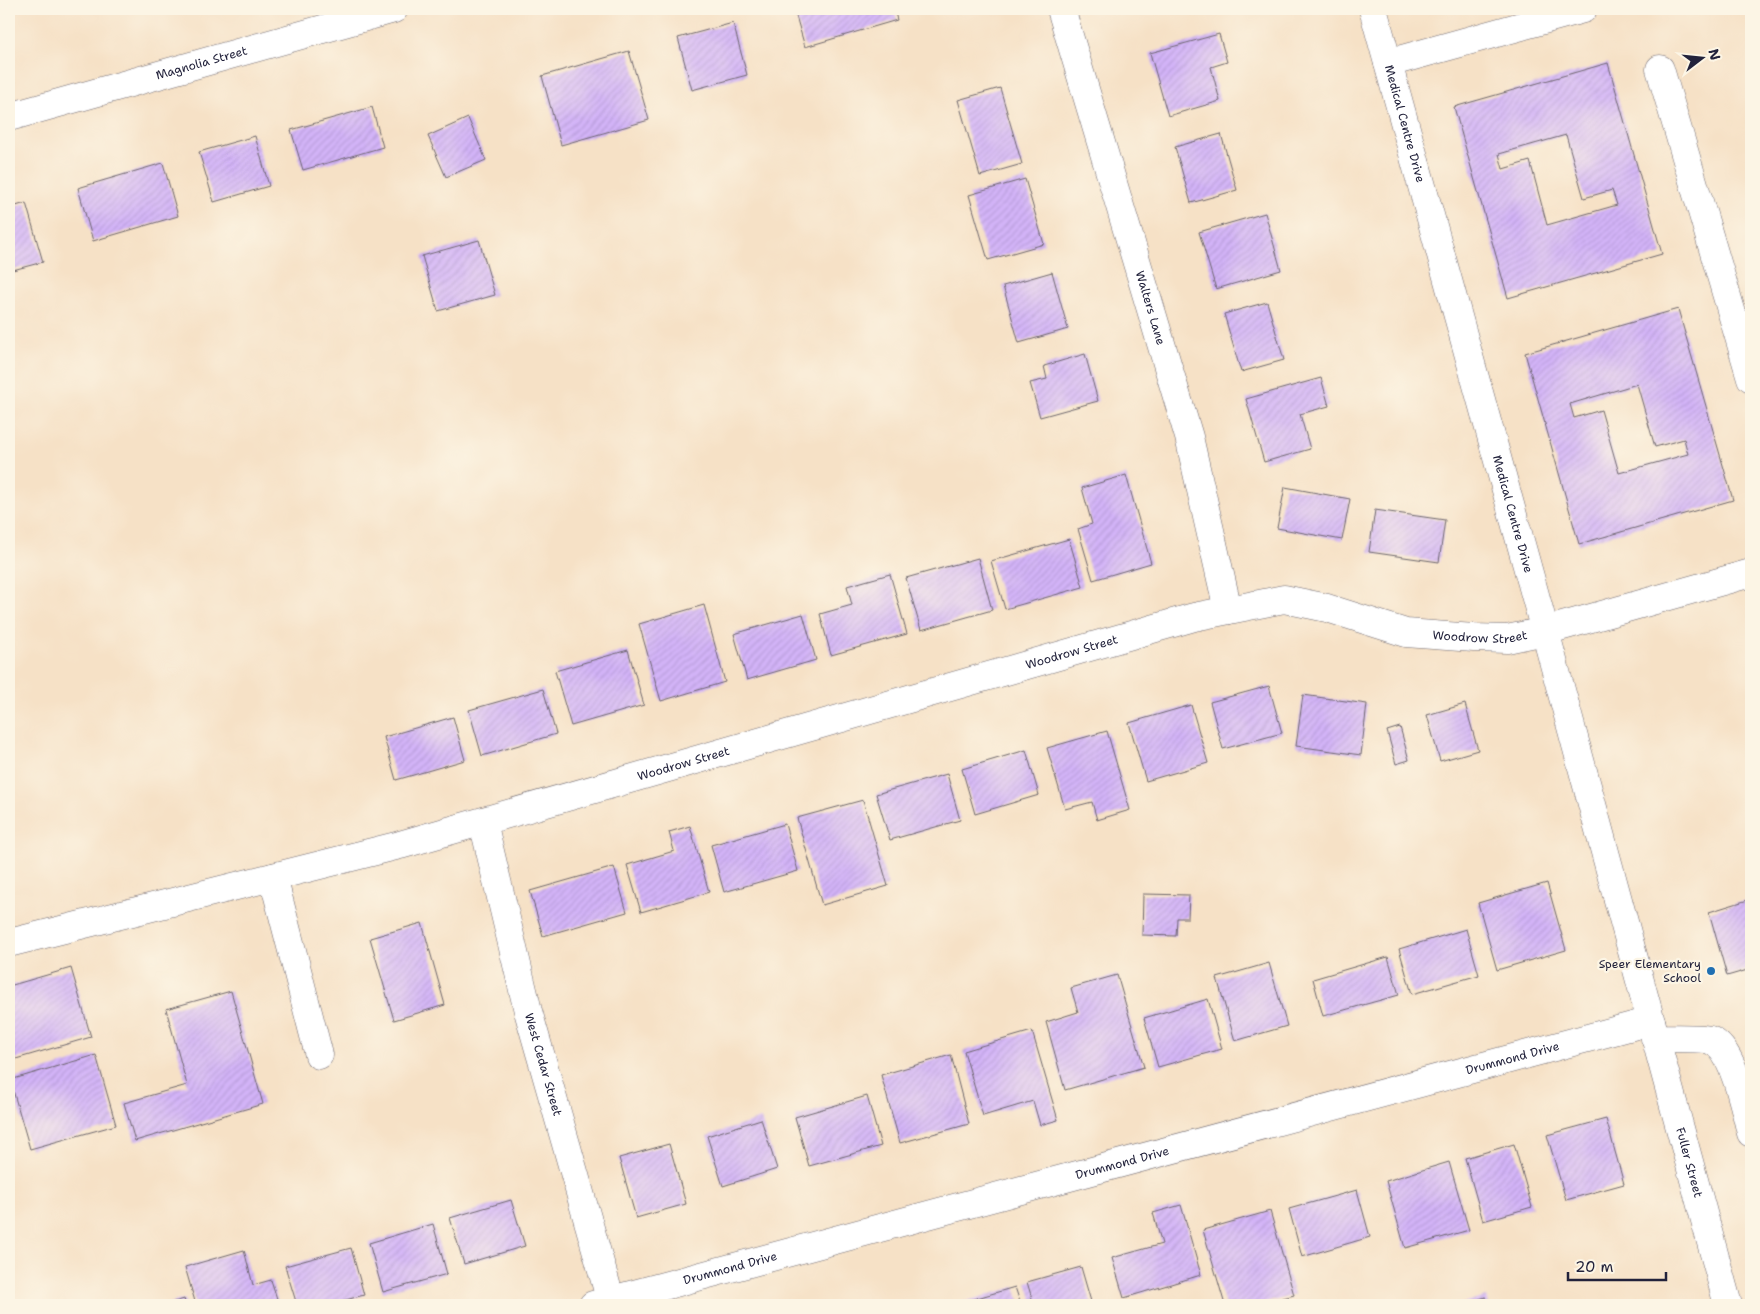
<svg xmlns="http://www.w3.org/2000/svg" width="1760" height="1314" font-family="'Shantell Sans',sans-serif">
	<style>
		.building { fill: url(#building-hatch); fill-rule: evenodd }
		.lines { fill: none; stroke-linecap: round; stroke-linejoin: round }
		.minor-casing { stroke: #6c656c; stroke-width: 29 }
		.minor { stroke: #fff; stroke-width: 28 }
		.poi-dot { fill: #1f6fb2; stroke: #fcf5e5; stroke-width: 2 }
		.labels { text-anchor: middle; stroke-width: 4.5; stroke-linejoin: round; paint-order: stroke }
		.street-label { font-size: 12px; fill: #22223b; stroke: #fcf5e5 }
		.poi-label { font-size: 12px; fill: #22223b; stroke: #fcf5e5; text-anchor: end }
	</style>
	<defs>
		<pattern id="building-hatch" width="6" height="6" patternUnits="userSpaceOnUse" patternTransform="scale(1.25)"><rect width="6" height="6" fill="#d3b4f8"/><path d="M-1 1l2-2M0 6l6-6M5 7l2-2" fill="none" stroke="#b59ad6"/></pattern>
	</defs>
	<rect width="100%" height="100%" fill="#fcf5e5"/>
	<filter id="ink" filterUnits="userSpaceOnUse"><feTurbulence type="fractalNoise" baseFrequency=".02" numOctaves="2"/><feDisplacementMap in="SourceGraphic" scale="10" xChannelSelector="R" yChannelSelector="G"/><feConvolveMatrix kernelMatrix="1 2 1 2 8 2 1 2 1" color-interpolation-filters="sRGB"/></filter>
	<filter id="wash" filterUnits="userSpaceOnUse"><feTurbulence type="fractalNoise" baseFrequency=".0096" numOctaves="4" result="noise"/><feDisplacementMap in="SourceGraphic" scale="20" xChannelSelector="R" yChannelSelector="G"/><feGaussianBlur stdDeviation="1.12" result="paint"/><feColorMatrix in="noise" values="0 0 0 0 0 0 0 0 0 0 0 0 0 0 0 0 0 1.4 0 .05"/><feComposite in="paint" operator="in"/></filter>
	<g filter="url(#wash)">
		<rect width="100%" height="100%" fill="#f6e1c6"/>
		<g id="blocks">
			<path class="building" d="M794,9H894L897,20L805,47Z
				M733,23L747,75L692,90L678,38Z
				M1219,34L1227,62L1211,67L1220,101L1168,116L1150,53Z
				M629,51L649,120L561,145L542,76Z
				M1608,63L1662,254L1508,298L1454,107ZM1566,135L1584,198L1612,190L1617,205L1547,225L1530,161L1503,169L1499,154Z
				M1000,88L1022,164L980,176L958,100Z
				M372,107L383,147L303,170L291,130Z
				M468,118L486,160L446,177L428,136Z
				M1221,134L1237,190L1191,203L1175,147Z
				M255,136L269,186L214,202L199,152Z
				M163,163L178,216L93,241L78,188Z
				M1025,179L1044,244L988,260L969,195Z
				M26,203L43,262L9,271V208Z
				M1265,213L1281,270L1216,289L1199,232Z
				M479,240L495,295L438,311L422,256Z
				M1052,272L1068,329L1019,343L1003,286Z
				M1267,302L1284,360L1241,372L1224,314Z
				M1678,309L1733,500L1579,544L1525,353ZM1637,384L1655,447L1684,439L1688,454L1619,473L1601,410L1574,418L1570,404Z
				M1085,354L1098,401L1040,417L1030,383L1047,379L1044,366Z
				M1321,378L1329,406L1300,414L1310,449L1264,462L1246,399Z
				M1126,475L1151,563L1093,580L1078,529L1092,524L1082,488Z
				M1285,487L1350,499L1342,540L1277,528Z
				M1375,510L1445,520L1439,562L1369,552Z
				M1069,539L1083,587L1005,609L991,561Z
				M978,558L992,610L921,630L906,578Z
				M890,574L907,634L831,655L820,614L852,605L847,586Z
				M704,605L725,682L661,701L639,624Z
				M803,614L816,660L747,680L734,634Z
				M628,650L644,705L571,726L555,671Z
				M1269,686L1282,733L1223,749L1210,702Z
				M543,689L556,734L482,756L469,710Z
				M1303,695L1367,704L1361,755L1296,746Z
				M1465,704L1478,750L1440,761L1427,715Z
				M1191,705L1208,763L1146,781L1129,723Z
				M453,717L465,760L396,780L384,737Z
				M1400,727L1409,760L1396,764L1387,731Z
				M1107,731L1130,810L1097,820L1092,802L1065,809L1047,748Z
				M1026,750L1039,795L975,814L962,769Z
				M947,774L960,820L890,840L876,794Z
				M863,800L888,886L822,905L797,818Z
				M785,824L798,871L724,892L711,845Z
				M690,826L709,892L641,912L627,865L674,851L669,832Z
				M614,867L627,912L543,936L530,891Z
				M1547,883L1566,950L1497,970L1478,903Z
				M1143,894L1189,895L1188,918H1177L1176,936L1142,935Z
				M1751,899V969L1727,976L1709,912Z
				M422,923L445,1005L394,1020L370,938Z
				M1466,929L1479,975L1412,994L1399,949Z
				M1388,957L1399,995L1323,1016L1313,979Z
				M1269,963L1287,1026L1235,1041L1217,978Z
				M71,968L91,1037L9,1061V986Z
				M1117,975L1144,1067L1065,1090L1046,1022L1078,1012L1071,988Z
				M231,991L263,1104L135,1141L124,1103L187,1085L166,1009Z
				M1208,999L1222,1049L1158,1067L1144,1018Z
				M1032,1031L1058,1120L1040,1125L1033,1101L983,1116L964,1051Z
				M96,1055L116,1125L30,1149L10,1080Z
				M951,1055L969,1124L900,1143L881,1075Z
				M867,1096L881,1146L809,1166L795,1117Z
				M761,1119L777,1169L723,1186L707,1136Z
				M1606,1119L1624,1184L1566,1200L1547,1135Z
				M669,1144L686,1204L636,1218L619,1158Z
				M1514,1144L1532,1207L1483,1221L1465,1158Z
				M1449,1162L1469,1230L1405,1248L1386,1181Z
				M1357,1190L1370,1237L1302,1257L1289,1209Z
				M511,1200L525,1246L464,1264L450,1218Z
				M1181,1205L1201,1275L1124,1298L1112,1258L1162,1244L1153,1213Z
				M1270,1211L1294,1295L1258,1305H1225L1203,1230Z
				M433,1224L447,1274L383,1292L369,1243Z
				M351,1248L364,1295L327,1305H297L285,1266Z
				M244,1250L253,1285L271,1280L279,1305H196L185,1267Z
				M1081,1267L1092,1305H1034L1027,1282Z
				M1015,1287L1021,1305H953Z
				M1486,1297L1488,1305H1459Z
				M184,1299L186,1305H165Z"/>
		</g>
	</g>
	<g filter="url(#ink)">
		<use href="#blocks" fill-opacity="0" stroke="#6c656c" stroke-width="1"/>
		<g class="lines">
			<defs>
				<g id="minor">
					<path id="s1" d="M1061,9L1189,437L1228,610"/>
					<path id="s2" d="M1373,9L1545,631L1728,1305"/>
					<path d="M1388,63L1583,9"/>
					<path d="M1660,69L1751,378"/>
					<path id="s3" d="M9,117L394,9"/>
					<path id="s4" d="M483,822L528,1011L612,1305"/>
					<path d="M273,877L319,1055"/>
					<path id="s5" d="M9,943L400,845L1194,617L1284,599L1327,608L1406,633L1474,638L1507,639L1545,631L1751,573"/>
					<path d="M1655,1038C1666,1039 1701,1037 1710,1040C1734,1048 1745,1110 1751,1133"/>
					<path id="s6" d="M593,1305L1651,1021"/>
				</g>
			</defs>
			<use href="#minor" class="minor-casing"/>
			<use href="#minor" class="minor"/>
		</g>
	</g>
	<circle class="poi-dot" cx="1711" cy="971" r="5"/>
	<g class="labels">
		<g class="street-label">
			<text dy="4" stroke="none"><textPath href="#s3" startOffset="200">Magnolia Street</textPath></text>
			<text dy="4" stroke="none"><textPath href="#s2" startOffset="119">Medical Centre Drive</textPath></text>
			<text dy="4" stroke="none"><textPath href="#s1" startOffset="312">Walters Lane</textPath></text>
			<text dy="4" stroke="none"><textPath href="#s2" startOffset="524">Medical Centre Drive</textPath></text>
			<text dy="4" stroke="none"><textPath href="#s5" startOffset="1522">Woodrow Street</textPath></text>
			<text dy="4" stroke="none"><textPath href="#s5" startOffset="1102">Woodrow Street</textPath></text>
			<text dy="4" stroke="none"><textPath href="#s5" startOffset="698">Woodrow Street</textPath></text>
			<text dy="4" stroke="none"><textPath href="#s6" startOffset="952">Drummond Drive</textPath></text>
			<text dy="4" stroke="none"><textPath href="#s4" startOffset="250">West Cedar Street</textPath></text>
			<text dy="4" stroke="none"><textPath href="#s6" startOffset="548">Drummond Drive</textPath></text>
			<text dy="4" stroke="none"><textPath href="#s2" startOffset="1196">Fuller Street</textPath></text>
			<text dy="4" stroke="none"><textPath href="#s6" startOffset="142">Drummond Drive</textPath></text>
		</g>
		<g class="poi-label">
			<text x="1701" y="968">Speer Elementary<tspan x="1701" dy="14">School</tspan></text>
		</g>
	</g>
	<rect width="1760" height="1314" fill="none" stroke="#fcf5e5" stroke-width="30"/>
	<g transform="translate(1702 58) rotate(74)" stroke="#fcf5e5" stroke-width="4" paint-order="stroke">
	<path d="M0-4L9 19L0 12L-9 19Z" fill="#22223b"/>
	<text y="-8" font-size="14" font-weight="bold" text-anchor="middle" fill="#22223b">N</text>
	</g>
	<path d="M1568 1272v8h98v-8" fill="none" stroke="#22223b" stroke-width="2.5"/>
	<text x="1575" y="1272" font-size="15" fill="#22223b" stroke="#fcf5e5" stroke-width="4" paint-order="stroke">20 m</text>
</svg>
